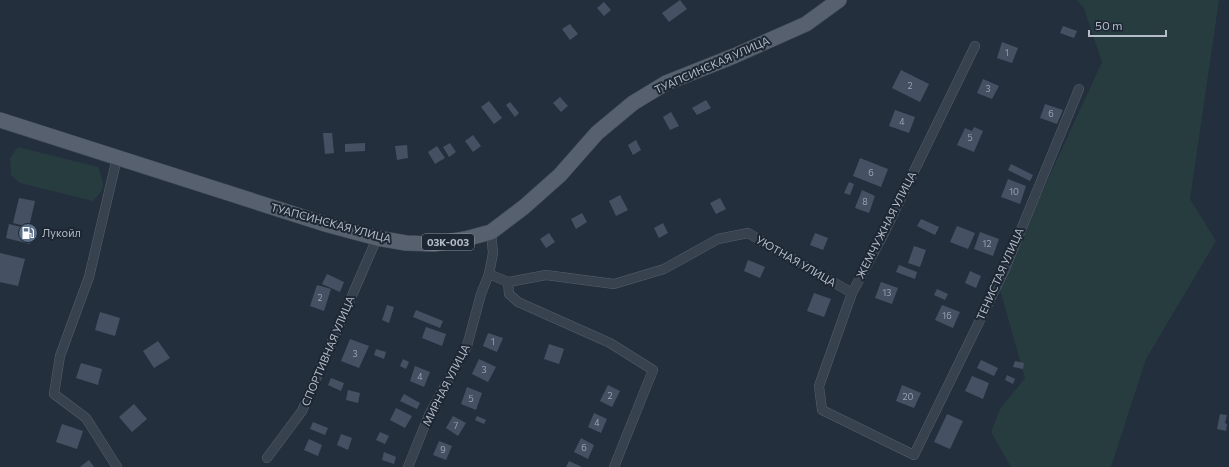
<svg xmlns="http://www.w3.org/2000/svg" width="1229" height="467" font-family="Commissioner,sans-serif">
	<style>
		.green { fill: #263c3f }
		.building { fill: #455162 }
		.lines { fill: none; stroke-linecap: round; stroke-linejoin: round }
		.street-casing { stroke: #565f6c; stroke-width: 10 }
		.primary-casing { stroke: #414a57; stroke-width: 16 }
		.street { stroke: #38414e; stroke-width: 9 }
		.primary { stroke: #56606e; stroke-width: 15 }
		.labels { text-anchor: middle; stroke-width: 4; stroke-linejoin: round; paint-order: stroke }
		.number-label { font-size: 9px; fill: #98a1af }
		.shield { fill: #1d2633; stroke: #878f9c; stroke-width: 1 }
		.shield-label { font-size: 10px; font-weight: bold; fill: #b4bcc9 }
		.street-label { font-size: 11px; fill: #b4bcc9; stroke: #1d2633 }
		.poi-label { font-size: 11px; fill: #b4bcc9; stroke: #1d2633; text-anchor: start }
	</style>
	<rect width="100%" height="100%" fill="#242f3e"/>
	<path class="green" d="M1077,0H1219L1190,199L1216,241L1146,359L1111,467H1011L991,432L1000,409L1025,378L999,286L1102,62L1084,8Z
		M18,147L98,167C104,185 107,187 93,201L20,183L11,175L10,158Z"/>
	<path class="building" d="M680,0L687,9L669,22L662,13Z
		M604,2L611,10L604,16L597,8Z
		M570,24L578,34L570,40L562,29Z
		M1063,26L1077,31L1074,38L1060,33Z
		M1002,42L1018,48L1012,63L997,58Z
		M901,70L929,84L920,102L892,88Z
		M983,79L999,86L992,99L977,93Z
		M560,97L568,106L561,112L553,103Z
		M706,100L711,108L697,115L692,108Z
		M489,101L502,118L494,124L481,107Z
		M510,102L519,113L515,117L506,105Z
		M1045,104L1063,110L1057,124L1040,118Z
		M895,110L915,117L909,133L889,126Z
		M671,112L679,126L670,130L663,117Z
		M974,127L983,131L974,152L957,145L965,128L972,131Z
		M323,133H332L334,153L325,154Z
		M473,135L481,146L473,152L465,141Z
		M636,140L641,150L633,155L628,145Z
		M365,143V151L345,152V144Z
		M450,143L456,152L449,157L443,147Z
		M407,145L408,158L397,160L395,146Z
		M437,146L445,158L435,164L428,152Z
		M860,158L888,169L881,187L853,176Z
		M1011,164L1033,175L1030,181L1008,170Z
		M1008,179L1026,186L1020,204L1001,197Z
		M849,182L854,184L850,195L844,193Z
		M862,190L875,196L869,213L855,208Z
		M620,195L628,210L616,216L609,201Z
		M19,198L35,201L29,227L13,223Z
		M720,198L726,209L716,214L710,203Z
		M582,213L587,222L576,229L571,219Z
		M921,219L939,227L935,235L917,226Z
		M663,223L668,233L659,238L654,228Z
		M9,224L33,230L30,244L6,238Z
		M957,226L975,233L968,249L950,242Z
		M980,232L999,239L993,256L974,249Z
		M549,233L555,242L546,248L540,239Z
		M815,233L828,238L823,250L810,245Z
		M914,246L926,250L920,267L908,263Z
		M0,253L25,259L18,286L0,282Z
		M748,260L765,267L760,278L744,271Z
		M899,265L917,272L915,279L896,272Z
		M970,271L981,276L976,288L965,283Z
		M327,274L344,282L340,292L322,284Z
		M881,282L898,288L892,304L875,298Z
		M317,285L331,289L324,311L310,306Z
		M937,289L948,294L945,300L934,295Z
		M814,293L831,299L824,317L807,311Z
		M387,305L394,307L389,323L382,320Z
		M942,305L960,312L953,328L935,320Z
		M416,310L443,321L440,328L413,317Z
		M100,312L120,318L115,336L95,330Z
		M426,327L446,334L442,346L422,338Z
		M488,333L503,338L497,352L483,346Z
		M350,339L369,346L359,368L341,361Z
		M158,341L170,358L154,368L143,351Z
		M549,344L564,349L559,364L544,359Z
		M376,349L386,352L384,359L374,355Z
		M403,359L409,362L406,369L400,366Z
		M479,359L496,367L488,382L472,374Z
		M981,360L998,368L994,376L977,368Z
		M1015,361L1024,363L1023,369L1013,367Z
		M81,363L102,369L98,385L76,378Z
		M415,366L430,372L424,387L410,381Z
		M1007,375L1015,379L1013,384L1005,380Z
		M972,376L989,383L983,399L965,391Z
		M331,378L344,383L341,391L328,385Z
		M608,385L620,391L612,407L600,401Z
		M902,385L921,393L914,408L896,401Z
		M467,387L482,393L476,410L461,404Z
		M348,390L360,393L358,403L346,400Z
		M404,394L420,403L417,409L400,401Z
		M134,404L147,419L132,432L119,417Z
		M396,408L412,416L405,428L390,420Z
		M594,413L607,419L601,433L588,427Z
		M947,414L963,421L950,449L934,442Z
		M1220,414L1227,415L1225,423L1227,424L1226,431L1217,429Z
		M453,416L466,423L458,436L446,428Z
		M477,416L486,420L484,424L475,420Z
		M313,422L328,428L325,435L310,429Z
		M62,424L83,431L77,449L56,442Z
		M380,432L389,436L385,444L376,440Z
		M341,434L352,438L348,450L337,445Z
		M581,438L594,445L588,459L574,452Z
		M309,439L322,445L318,456L304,450Z
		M439,441L452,446L446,460L433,455Z
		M384,452L396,457L394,464L382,460Z
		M89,460L94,467H80Z
		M569,461L582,467H566Z"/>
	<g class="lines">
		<defs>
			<path id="street" d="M975,46L881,239L852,293L819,386L822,410L914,455L1004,271L1079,89
				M489,274L508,282L546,275L614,284L664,269L718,239L748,233L852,293
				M508,282L509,294L518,302L610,343L653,370L614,467
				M267,458L302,411L377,238
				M117,467L86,418L54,394L60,356L89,277L117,158
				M408,467L429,415L467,346L481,294L489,274L493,253L491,232"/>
			<path id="primary" d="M0,120L325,224L377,238L406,243L434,244L465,239L491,232L524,207L560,175L597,133L633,103L666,83L734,56L806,24L839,0"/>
		</defs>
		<use href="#street" class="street-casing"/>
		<use href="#primary" class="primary-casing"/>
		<use href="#street" class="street"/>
		<use href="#primary" class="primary"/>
	</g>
	<defs>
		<symbol id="fuel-disc" viewBox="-11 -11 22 22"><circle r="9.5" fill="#5c6f8a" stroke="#1d2633"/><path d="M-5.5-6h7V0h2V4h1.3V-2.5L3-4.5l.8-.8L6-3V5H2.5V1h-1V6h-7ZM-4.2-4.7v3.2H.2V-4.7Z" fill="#fff"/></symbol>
	</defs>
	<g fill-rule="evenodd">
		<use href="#fuel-disc" x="17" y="222" width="22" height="22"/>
	</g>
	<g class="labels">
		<g class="number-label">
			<text x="1007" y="56">1</text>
			<text x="910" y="89">2</text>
			<text x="988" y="92">3</text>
			<text x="1051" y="117">6</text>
			<text x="902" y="125">4</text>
			<text x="970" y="141">5</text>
			<text x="871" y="176">6</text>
			<text x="1014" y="195">10</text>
			<text x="865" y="205">8</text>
			<text x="987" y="247">12</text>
			<text x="887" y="296">13</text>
			<text x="320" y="301">2</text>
			<text x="947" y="319">16</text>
			<text x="493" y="345">1</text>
			<text x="355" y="357">3</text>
			<text x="484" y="373">3</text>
			<text x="420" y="380">4</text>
			<text x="610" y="399">2</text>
			<text x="908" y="400">20</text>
			<text x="471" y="402">5</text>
			<text x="597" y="426">4</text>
			<text x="456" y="429">7</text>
			<text x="584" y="451">6</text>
			<text x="443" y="453">9</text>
		</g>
		<rect class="shield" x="422" y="234" width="52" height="16" rx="3"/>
		<g class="shield-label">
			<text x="448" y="246">03К-003</text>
		</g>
		<g class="street-label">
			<text transform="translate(712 65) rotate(-24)" y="4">ТУАПСИНСКАЯ УЛИЦА</text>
			<text transform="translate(331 223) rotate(15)" y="4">ТУАПСИНСКАЯ УЛИЦА</text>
			<text transform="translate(886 225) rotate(-63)" y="4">ЖЕМЧУЖНАЯ УЛИЦА</text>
			<text transform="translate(796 261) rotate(30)" y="4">УЮТНАЯ УЛИЦА</text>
			<text transform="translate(1000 274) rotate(-66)" y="4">ТЕНИСТАЯ УЛИЦА</text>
			<text transform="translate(328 351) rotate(-67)" y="4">СПОРТИВНАЯ УЛИЦА</text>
			<text transform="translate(446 385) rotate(-63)" y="4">МИРНАЯ УЛИЦА</text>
		</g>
		<g class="poi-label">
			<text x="42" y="237">Лукойл</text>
		</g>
	</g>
	<path d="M1089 30v6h77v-6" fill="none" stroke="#b4bcc9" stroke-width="2"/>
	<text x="1095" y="30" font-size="12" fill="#b4bcc9" stroke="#1d2633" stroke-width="3" paint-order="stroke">50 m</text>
</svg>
